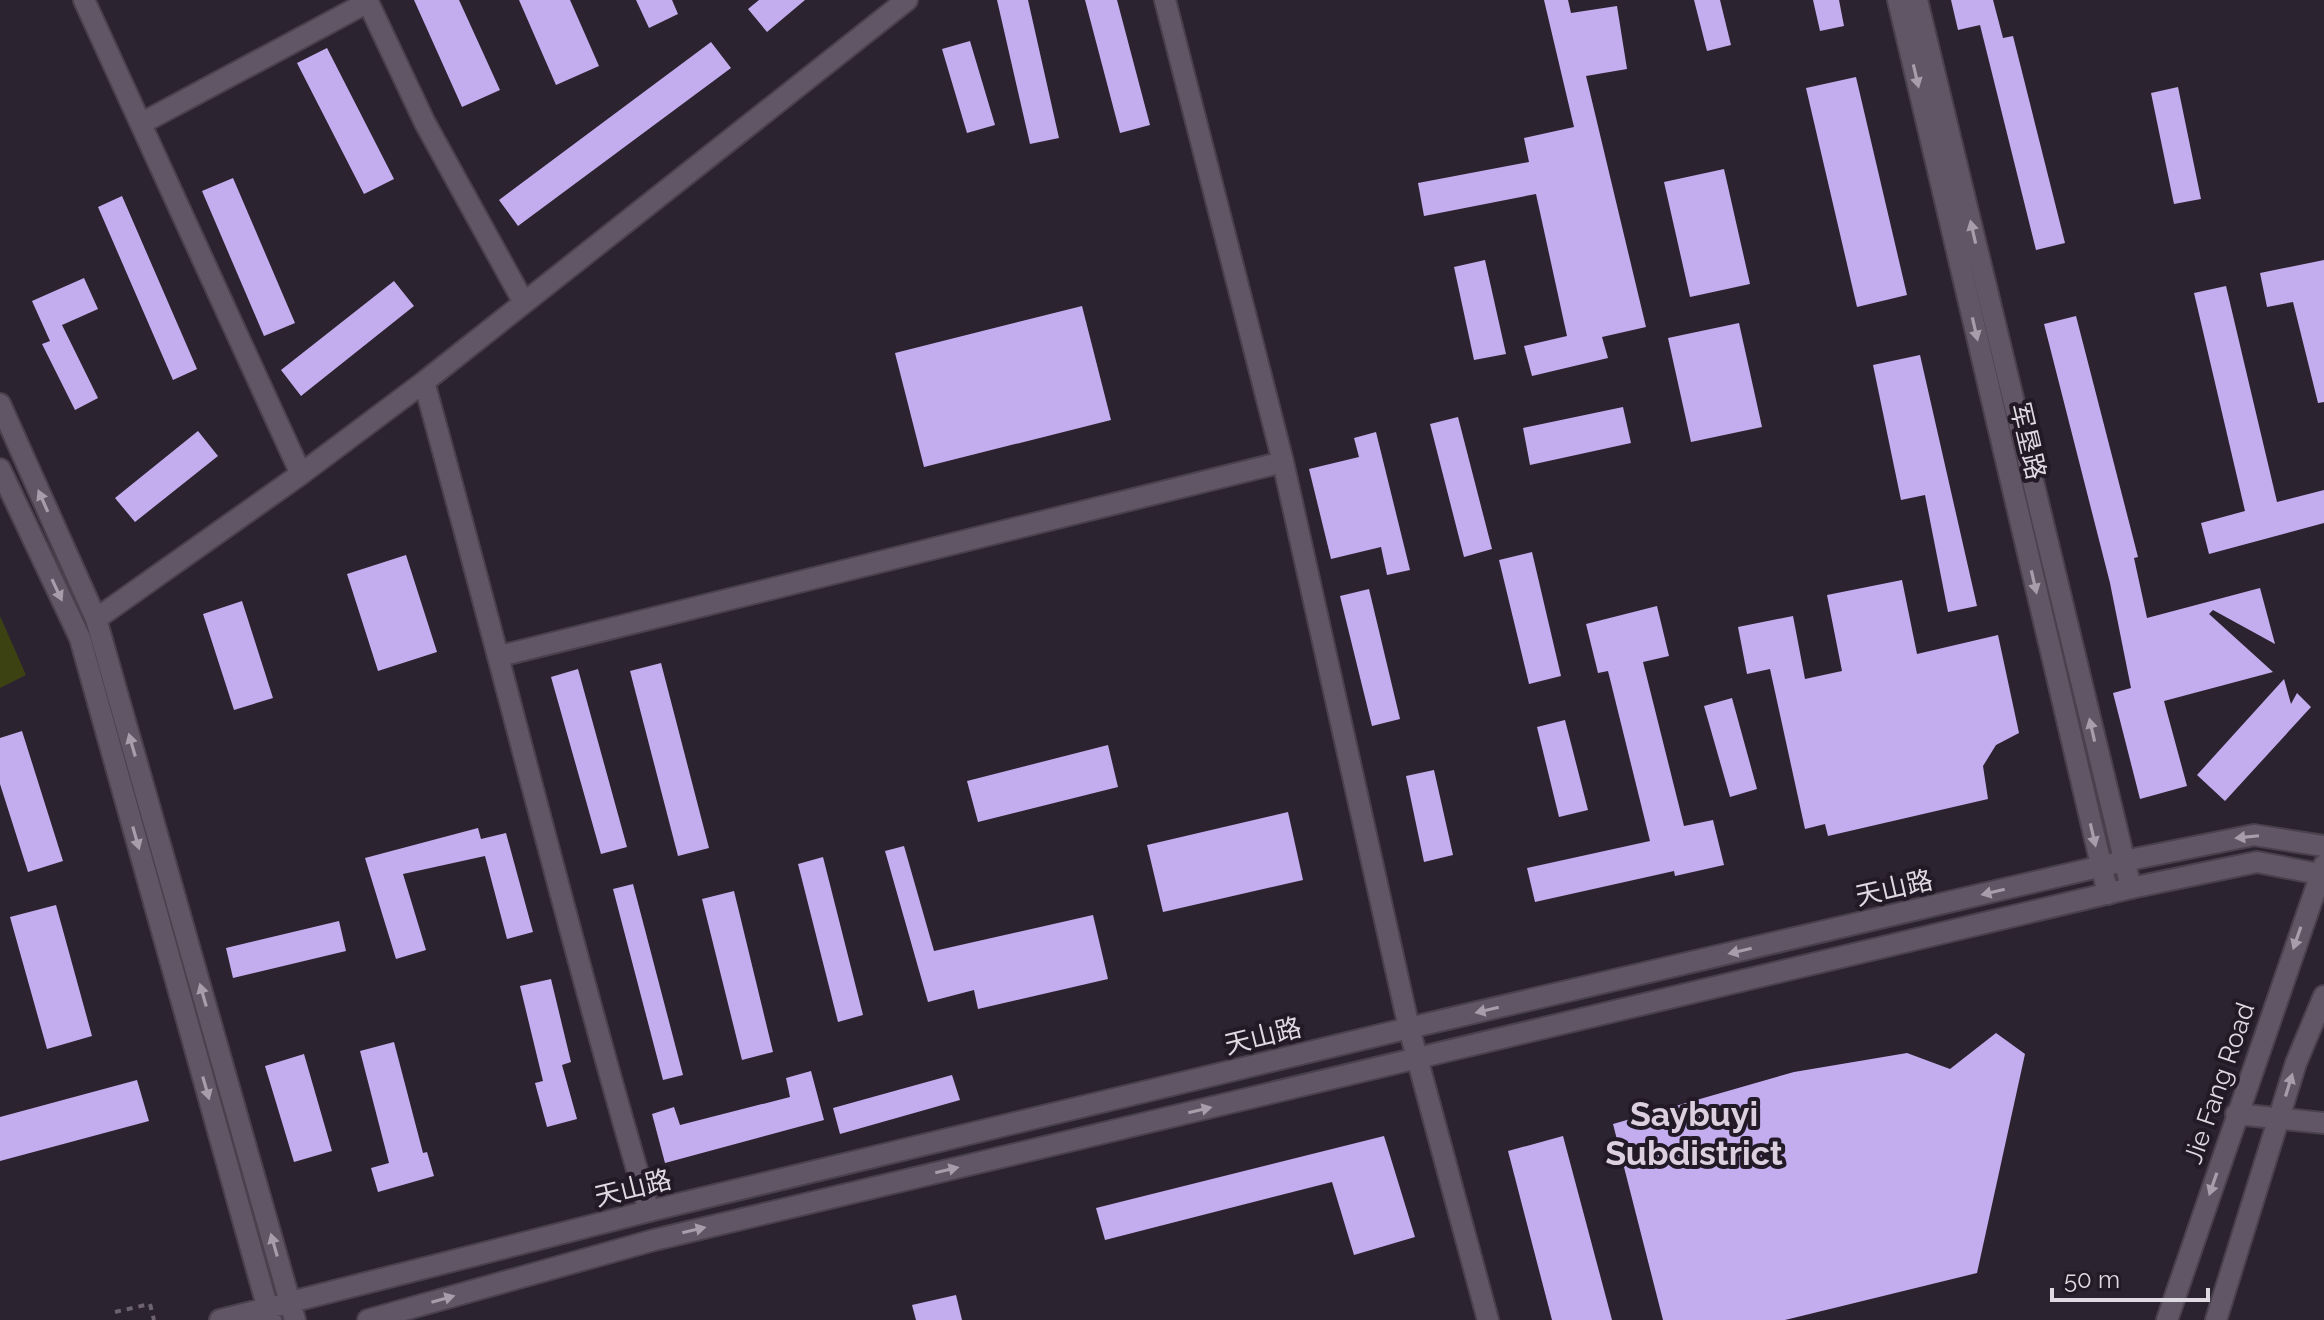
<svg xmlns="http://www.w3.org/2000/svg" width="2324" height="1320" font-family="Raleway,'Noto Sans SC',sans-serif">
	<style>
		.green { fill: #3d4213 }
		.building { fill: #c4adef }
		.lines { fill: none; stroke-linecap: round; stroke-linejoin: round }
		.minor-casing { stroke: #49414d; stroke-width: 24 }
		.tertiary-casing { stroke: #49414d; stroke-width: 24 }
		.secondary-casing { stroke: #49414d; stroke-width: 24 }
		.path { stroke: #6b636f; stroke-width: 4; stroke-dasharray: 6 6; stroke-linecap: butt }
		.minor { stroke: #615665; stroke-width: 20 }
		.tertiary { stroke: #615665; stroke-width: 20 }
		.secondary { stroke: #615665; stroke-width: 20 }
		.oneway { fill: #a69eaa }
		.labels { text-anchor: middle; stroke-width: 8; stroke-linejoin: round; paint-order: stroke }
		.street-label { font-size: 26px; fill: #dfd9e2; stroke: #221a26 }
		.district-label { font-size: 34px; font-weight: bold; fill: #dbcfe0; stroke: #221a26 }
	</style>
	<rect width="100%" height="100%" fill="#2c2330"/>
	<path class="green" d="M0,616L26,675L0,688Z"/>
	<path class="building" d="M414,0H459L500,90L462,107Z
		M519,0H570L599,66L556,85Z
		M636,0H672L678,14L649,28Z
		M759,0H805L767,32L748,9Z
		M997,0H1028L1059,138L1030,144Z
		M1085,0H1117L1150,125L1120,133Z
		M1544,0H1568L1571,13L1617,6L1627,69L1586,76L1646,327L1602,337L1608,358L1532,376L1524,346L1567,336L1536,194L1424,216L1418,183L1529,162L1524,138L1574,127Z
		M1694,0H1720L1731,45L1707,51Z
		M1813,0H1839L1844,26L1820,31Z
		M1951,0H1993L2003,38L2013,36L2065,243L2036,250L1980,25L1958,30Z
		M970,41L995,125L967,133L942,49Z
		M711,42L731,68L518,226L499,200Z
		M327,48L394,179L364,194L297,63Z
		M1856,77L1907,295L1857,307L1806,88Z
		M2178,87L2201,199L2174,204L2151,93Z
		M1724,169L1750,284L1690,297L1664,182Z
		M233,178L295,323L264,336L202,191Z
		M122,196L197,369L173,380L98,207Z
		M1485,260L1506,354L1474,360L1454,267Z
		M2324,260V402L2318,403L2293,302L2267,307L2260,273Z
		M84,278L98,309L62,325L98,398L75,410L42,344L50,341L32,301Z
		M394,281L414,306L301,396L281,370Z
		M2226,286L2277,502L2324,490V523L2209,554L2201,523L2245,511L2194,293Z
		M1082,306L1111,420L924,467L895,353Z
		M2076,316L2138,557L2134,558L2147,618L2260,588L2275,644L2213,610L2209,614L2273,672L2164,701L2187,786L2140,799L2113,693L2131,688L2110,583L2044,324Z
		M1739,323L1762,427L1691,442L1668,338Z
		M1920,355L1977,606L1948,612L1925,495L1901,500L1873,365Z
		M1623,407L1631,443L1530,465L1523,428Z
		M1458,417L1492,549L1464,557L1430,424Z
		M198,431L218,456L135,522L115,498Z
		M1376,432L1410,570L1387,575L1381,547L1331,559L1309,469L1359,457L1354,438Z
		M1532,552L1561,676L1529,684L1499,560Z
		M406,555L437,652L378,671L347,574Z
		M1902,580L1917,654L1998,635L2019,733L1996,745L1983,766L1988,799L1828,836L1825,824L1805,829L1770,669L1747,674L1738,627L1793,616L1805,679L1842,671L1827,595Z
		M1369,589L1400,719L1372,726L1340,596Z
		M242,601L273,698L234,710L203,614Z
		M1657,606L1669,656L1643,662L1684,826L1713,820L1724,865L1675,876L1674,871L1535,902L1527,868L1650,841L1608,671L1598,673L1586,624Z
		M661,663L709,848L678,856L630,671Z
		M578,669L627,847L601,854L551,677Z
		M2284,679L2291,704L2297,693L2311,707L2225,801L2197,775Z
		M1732,698L1757,789L1730,797L1704,706Z
		M1565,720L1588,810L1559,817L1537,727Z
		M22,731L63,861L28,872L0,784V738Z
		M1108,745L1118,787L978,822L967,781Z
		M1434,770L1453,855L1424,862L1406,776Z
		M1288,812L1303,880L1163,912L1147,845Z
		M478,828L481,839L506,833L533,932L507,939L485,856L403,874L426,950L396,959L365,858Z
		M904,846L934,951L1093,915L1108,979L978,1009L974,990L928,1002L885,851Z
		M823,857L863,1015L838,1022L798,864Z
		M633,884L683,1075L663,1080L613,889Z
		M734,891L773,1052L742,1060L702,899Z
		M56,905L92,1036L47,1049L10,917Z
		M339,921L346,951L233,978L226,948Z
		M551,979L571,1062L562,1065L577,1119L547,1127L535,1083L543,1081L520,986Z
		M1996,1033L2025,1054L1977,1273L1785,1320H1663L1613,1124L1794,1072L1907,1053L1950,1069Z
		M394,1042L423,1153L427,1152L434,1176L378,1192L371,1168L389,1163L360,1051Z
		M304,1054L332,1151L294,1162L265,1066Z
		M811,1071L824,1120L665,1163L652,1114L674,1107L680,1125L790,1097L786,1078Z
		M952,1075L960,1100L840,1134L833,1108Z
		M137,1080L149,1121L0,1161V1117Z
		M1384,1136L1415,1237L1354,1255L1332,1182L1105,1240L1096,1208Z
		M1563,1136L1612,1320H1552L1508,1151Z
		M956,1295L962,1320H916L912,1305Z"/>
	<g class="lines">
		<defs>
			<path id="minor" d="M84,0L301,474
				M367,0L425,123L523,301
				M1165,0L1283,462L1409,1028L1488,1320
				M142,123L368,2
				M424,382C501,658 568,936 649,1211
				M96,619L301,474L424,382L907,0
				M500,656L1283,462
				M2236,1114L2324,1123"/>
			<path id="tertiary" d="M1898,0L2108,894
				M1917,0L2131,888"/>
			<path id="secondary" d="M0,404L96,619L295,1320
				M0,469L80,638L271,1320
				M220,1320L649,1211L1409,1028L2124,861L2254,835L2324,846
				M368,1320L654,1240L2131,888L2257,862L2324,875
				M2167,1320L2324,865
				M2216,1320L2296,1063L2324,996"/>
		</defs>
		<use href="#minor" class="minor-casing"/>
		<use href="#tertiary" class="tertiary-casing"/>
		<use href="#secondary" class="secondary-casing"/>
		<path class="path" d="M115,1312L150,1304L154,1320"/>
		<use href="#minor" class="minor"/>
		<use href="#tertiary" class="tertiary"/>
		<use href="#secondary" class="secondary"/>
	</g>
	<defs><path id="oneway-solid" d="M-6-.8H1V-3.2L6.5 0L1 3.2V.8H-6Z" transform="scale(2)"/></defs>
	<g class="oneway">
		<use href="#oneway-solid" transform="translate(1916 76) rotate(77)"/>
		<use href="#oneway-solid" transform="translate(1973 232) rotate(-103)"/>
		<use href="#oneway-solid" transform="translate(1975 329) rotate(77)"/>
		<use href="#oneway-solid" transform="translate(43 501) rotate(-114)"/>
		<use href="#oneway-solid" transform="translate(2034 582) rotate(77)"/>
		<use href="#oneway-solid" transform="translate(57 590) rotate(65)"/>
		<use href="#oneway-solid" transform="translate(2092 730) rotate(-103)"/>
		<use href="#oneway-solid" transform="translate(132 745) rotate(-106)"/>
		<use href="#oneway-solid" transform="translate(2093 835) rotate(77)"/>
		<use href="#oneway-solid" transform="translate(2247 837) rotate(174)"/>
		<use href="#oneway-solid" transform="translate(136 838) rotate(74)"/>
		<use href="#oneway-solid" transform="translate(1993 892) rotate(167)"/>
		<use href="#oneway-solid" transform="translate(2297 938) rotate(109)"/>
		<use href="#oneway-solid" transform="translate(1740 951) rotate(167)"/>
		<use href="#oneway-solid" transform="translate(203 995) rotate(-106)"/>
		<use href="#oneway-solid" transform="translate(1487 1010) rotate(167)"/>
		<use href="#oneway-solid" transform="translate(2289 1085) rotate(-73)"/>
		<use href="#oneway-solid" transform="translate(206 1088) rotate(74)"/>
		<use href="#oneway-solid" transform="translate(1200 1110) rotate(-13)"/>
		<use href="#oneway-solid" transform="translate(947 1170) rotate(-13)"/>
		<use href="#oneway-solid" transform="translate(2213 1184) rotate(109)"/>
		<use href="#oneway-solid" transform="translate(694 1230) rotate(-13)"/>
		<use href="#oneway-solid" transform="translate(274 1245) rotate(-106)"/>
		<use href="#oneway-solid" transform="translate(443 1299) rotate(-16)"/>
	</g>
	<g class="labels">
		<g class="street-label">
			<text transform="translate(2028 441) rotate(77)" y="9">军垦路</text>
			<text transform="translate(1894 888) rotate(-13)" y="9">天山路</text>
			<text transform="translate(1263 1036) rotate(-14)" y="9">天山路</text>
			<text transform="translate(2219 1083) rotate(-71)" y="9">Jie Fang Road</text>
			<text transform="translate(633 1188) rotate(-14)" y="9">天山路</text>
		</g>
		<g class="district-label">
			<text x="1694" y="1126">Saybuyi<tspan x="1694" dy="39">Subdistrict</tspan></text>
		</g>
	</g>
	<path d="M2052 1288v12h156v-12" fill="none" stroke="#dfd9e2" stroke-width="4"/>
	<text x="2064" y="1288" font-size="24" fill="#dfd9e2" stroke="#221a26" stroke-width="6" paint-order="stroke">50 m</text>
</svg>
